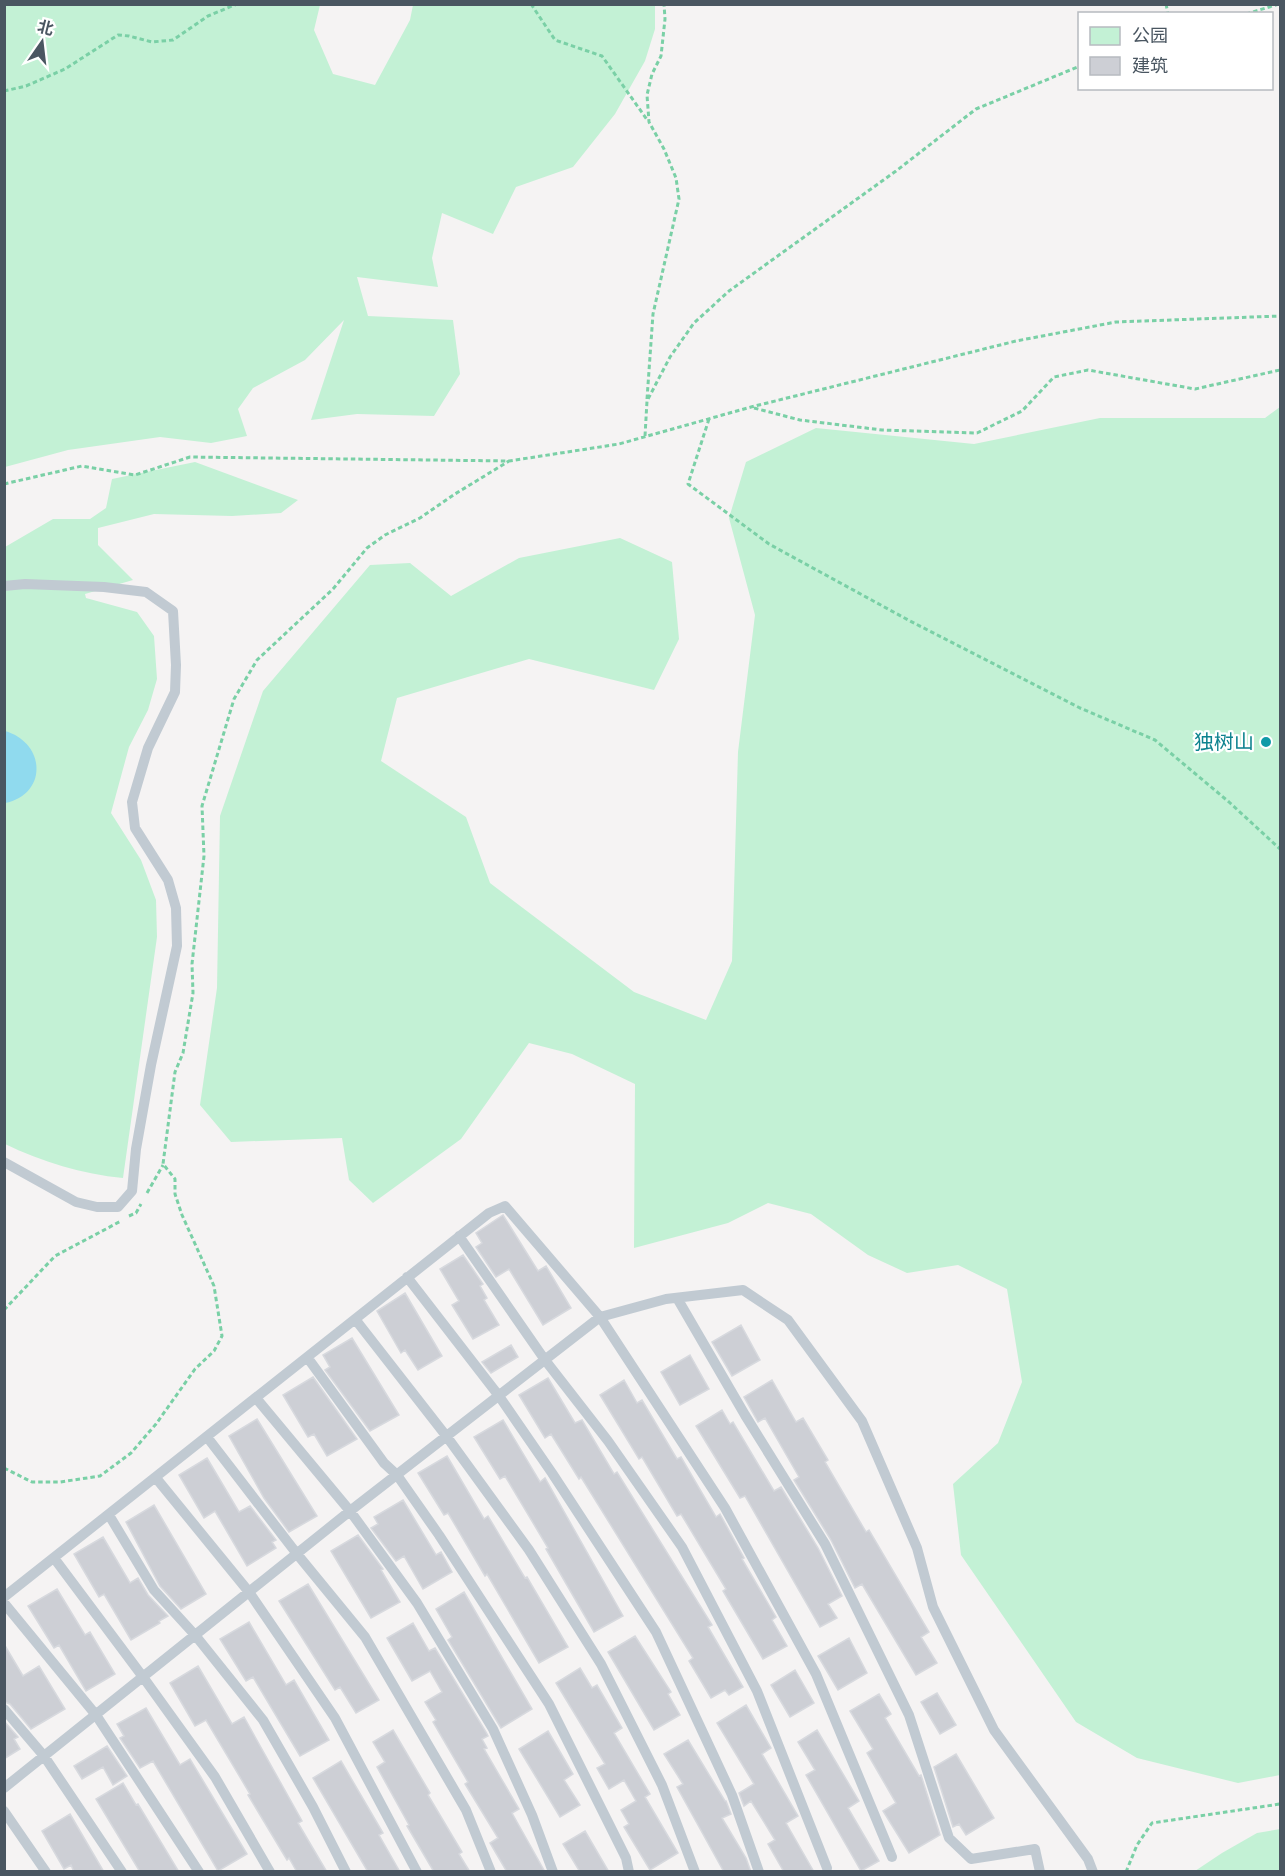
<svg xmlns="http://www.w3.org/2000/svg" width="1285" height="1876" font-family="'Public Sans','Noto Sans SC',sans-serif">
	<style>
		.green { fill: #c3f1d5 }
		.water { fill: #90daee }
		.building { fill: #cdcfd5; stroke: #d7d9de; stroke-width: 1.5 }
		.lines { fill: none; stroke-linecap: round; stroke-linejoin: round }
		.path { stroke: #7ad0a6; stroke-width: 3; stroke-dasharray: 4.5 3; stroke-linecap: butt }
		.lane { stroke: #c1cad2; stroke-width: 10 }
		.culture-dot { fill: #0f9aa8; stroke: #fff; stroke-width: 2 }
		.labels { text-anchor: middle; stroke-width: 4.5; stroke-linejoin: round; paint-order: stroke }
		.culture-label { font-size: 20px; fill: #0d838f; stroke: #fff; text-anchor: end }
	</style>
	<rect width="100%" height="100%" fill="#f5f3f3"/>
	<path class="green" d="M5,4L320,5L314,30L333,74L375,85L410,20L413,5H655V29L645,61L615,114L573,167L516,187L493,234L442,213L432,258L438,287L357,277L368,316L453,320L460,374L434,416L357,414L311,420L344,320L305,360L253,388L238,409L247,436L211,443L160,437L68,450L5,467Z
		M1280,407V1775L1238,1783L1137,1758L1076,1722L961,1555L953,1484L998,1443L1022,1382L1007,1289L958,1265L907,1273L868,1255L811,1214L768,1203L728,1223L634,1248L635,1084L572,1054L529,1043L461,1139L373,1203L349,1180L342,1138L231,1142L200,1105L217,988L220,816L263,691L370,565L410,563L451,596L519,558L620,538L672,562L679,639L654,690L529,659L397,698L381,761L466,817L490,883L634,992L706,1020L732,961L738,752L755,615L729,518L746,462L816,428L974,444L1100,418H1265Z
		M195,462L298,500L281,513L232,516L154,514L98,528V545L133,580L85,594L86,598L137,612L154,636L157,679L148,710L129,747L111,813L141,860L156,900L157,937L123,1178C82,1174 42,1162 5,1144V547L53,519H90L106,508L112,479Z
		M1280,1829V1871H1195L1222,1853L1257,1833Z"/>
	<path class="water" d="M5,731C46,743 48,794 5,803Z"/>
	<path class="building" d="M503,1215L538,1271L546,1266L571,1308L543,1325L509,1269L496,1277L476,1247L482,1243L476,1233Z
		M463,1255L483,1284L480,1286L487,1298L484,1300L499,1325L473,1339L452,1305L459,1301L440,1269Z
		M405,1293L442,1356L418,1370L405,1350L401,1353L377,1311Z
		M741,1325L760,1360L732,1376L712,1342Z
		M352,1338L399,1415L370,1431L325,1370L330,1367L323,1355Z
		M511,1345L518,1357L491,1373L482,1362Z
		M690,1355L709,1389L680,1405L661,1372Z
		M313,1377L357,1439L327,1456L314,1434L308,1437L283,1395Z
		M548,1378L575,1423L582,1420L614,1474L617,1472L712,1625L708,1627L743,1687L729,1695L725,1690L711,1698L689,1661L693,1658L581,1477L579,1479L551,1434L545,1438L519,1395Z
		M624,1380L637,1403L642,1400L677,1459L681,1457L716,1517L720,1514L744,1558L742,1559L776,1617L772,1620L787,1646L763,1659L723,1591L726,1589L681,1514L677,1516L642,1457L639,1459L600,1395Z
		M772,1380L796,1422L803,1418L828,1460L825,1462L866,1532L869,1530L929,1632L921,1637L937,1663L916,1675L862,1584L855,1588L831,1540L794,1480L799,1477L765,1418L758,1422L744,1397Z
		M722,1410L730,1424L733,1422L774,1491L781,1487L818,1548L842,1596L828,1604L837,1618L820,1627L745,1496L740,1498L696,1426Z
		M257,1419L317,1516L289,1532L264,1498L229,1436Z
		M503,1420L540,1482L545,1478L623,1616L594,1632L546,1549L548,1548L505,1476L500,1479L474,1437Z
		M447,1456L484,1519L488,1516L525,1578L527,1577L568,1647L539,1663L487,1574L485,1576L448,1513L444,1515L418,1473Z
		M207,1458L239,1512L250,1506L276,1540L272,1542L276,1548L247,1566L215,1511L204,1518L179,1475Z
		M403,1500L436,1555L441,1552L452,1572L423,1589L404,1556L396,1561L371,1528L378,1524L374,1517Z
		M154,1505L206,1594L181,1609L160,1586L126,1522Z
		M358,1535L383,1569L381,1570L400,1602L371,1618L331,1551Z
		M103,1537L130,1583L138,1578L148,1595L168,1616L159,1621L160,1623L131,1640L104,1594L99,1597L74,1554Z
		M308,1584L379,1700L356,1713L340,1687L335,1690L279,1601Z
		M57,1589L85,1635L90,1632L115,1674L86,1691L59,1645L54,1648L28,1606Z
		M464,1592L532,1709L501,1728L448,1640L452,1637L436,1609Z
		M249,1622L286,1685L294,1680L329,1740L300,1756L253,1677L246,1681L220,1639Z
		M413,1623L429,1651L435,1648L486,1732L488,1736L482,1739L487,1748L484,1749L519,1809L512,1813L545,1872H507L490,1843L498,1838L465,1784L468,1782L433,1722L436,1720L425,1702L442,1692L430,1671L412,1681L387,1638Z
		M635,1636L671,1692L668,1694L680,1715L654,1730L608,1652Z
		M849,1638L867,1673L838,1690L818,1656Z
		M4,1644L23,1676L39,1666L65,1709L31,1729L10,1704L4,1702Z
		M198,1666L232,1724L244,1717L302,1821L298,1823L327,1872H297L289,1858L287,1860L248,1795L250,1794L206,1720L195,1726L170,1683Z
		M580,1668L592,1688L597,1685L622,1728L614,1733L650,1794L645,1797L678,1853L650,1870L624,1827L629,1824L621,1810L636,1801L624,1780L609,1789L597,1768L605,1764L556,1683Z
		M795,1670L814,1703L790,1717L771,1685Z
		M937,1693L956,1725L940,1734L921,1702Z
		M879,1694L891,1714L885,1718L919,1776L921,1775L940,1835L909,1853L883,1811L896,1803L867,1753L873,1749L850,1711Z
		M746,1705L771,1748L762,1754L798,1816L786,1823L814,1872H784L768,1844L775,1840L751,1801L744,1806L739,1793L754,1784L717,1723Z
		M146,1708L180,1765L190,1759L247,1854L218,1871L153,1761L140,1768L120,1738L124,1736L117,1724Z
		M4,1721L18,1737L14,1739L20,1749L4,1759Z
		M393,1730L430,1793L428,1795L462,1852L459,1854L470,1872H434L407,1826L409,1825L377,1767L385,1762L373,1742Z
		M817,1730L859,1801L848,1808L879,1861L861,1871L806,1775L815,1770L798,1742Z
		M548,1731L573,1774L564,1780L580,1805L560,1817L519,1749Z
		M688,1740L725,1801H726L731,1814L722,1818L746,1858L751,1872H724L677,1787L683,1784L664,1754Z
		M107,1746L127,1776L113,1785L103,1767L82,1779L74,1766Z
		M956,1754L994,1818L966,1835L959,1824L953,1827L934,1767Z
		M341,1761L383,1833L379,1835L400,1872H368L313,1778Z
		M123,1783L136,1805L138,1804L179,1872H140L96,1799Z
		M70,1814L104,1872H74L71,1865L64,1869L42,1831Z
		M585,1831L609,1872H580L563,1844Z"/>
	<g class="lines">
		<path class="path" d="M531,4L555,40L602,56L648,121
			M1166,4L1168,14
			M1246,14L1279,4
			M4,91L26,86L65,69L118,35L129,36L152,42L173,40L208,16L237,4
			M647,399L653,314L679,199L676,178L664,149L649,122L647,95L652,74L661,56L665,19L664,4
			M754,408L800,420L882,430L977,433L1022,411L1054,377L1088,370L1195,389L1280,370
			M709,419L688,484L769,544L910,621L1080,708L1155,740L1229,802L1280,849
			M645,436L647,401L670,357L694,323L729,291L896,171L976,109L1080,66
			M4,484L82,466L135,475L190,457L509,461L619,444L751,407L1016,341L1116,322L1280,316
			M147,1193L163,1165
			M129,1216L136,1213L141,1204
			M4,1310L55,1256L121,1221
			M4,1468L32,1482H60L100,1476L131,1453L156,1424L195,1369L214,1351L222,1336L214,1286L182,1215L175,1194V1179L163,1164L175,1072L183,1053L193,993L192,964L204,856L202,806L234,699L257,660L333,589L367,548L385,535L420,518L455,494L509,461
			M1126,1872L1137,1845L1152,1823L1280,1804"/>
		<path class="lane" d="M4,586L25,584L104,587L146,592L173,611L176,665L175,692L148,748L132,802L135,828L168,880L176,908L177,946L151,1065L136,1149L132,1191L118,1207H97L76,1202L4,1162
			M459,1236L545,1360L608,1441L682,1547L757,1691L827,1868
			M407,1277L499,1396L552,1473L656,1632L732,1795L759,1872
			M677,1298L745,1415L825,1544L909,1715L949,1838L971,1859L1035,1849L1040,1872
			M355,1319L447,1437L529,1550L601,1664L662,1785L695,1872
			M307,1357L384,1463L397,1475L439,1535L549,1704L626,1858L629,1872
			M256,1398L350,1511L417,1603L493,1729L532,1815L553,1872
			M207,1437L297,1554L365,1637L466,1810L491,1872
			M156,1478L249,1592L335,1718L417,1872
			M109,1515L154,1590L195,1635L263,1720L313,1807L346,1872
			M54,1558L143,1677L215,1777L270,1872
			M4,1597L489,1213L505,1206L600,1317L725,1508L816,1674L892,1857
			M4,1603L96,1715L199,1872
			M4,1709L44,1756L122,1872
			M4,1788L350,1511L600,1317L666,1299L743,1290L788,1320L862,1421L917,1548L933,1607L994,1730L1088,1859L1093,1872
			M4,1811L46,1872"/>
	</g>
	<circle class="culture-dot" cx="1266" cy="742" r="6"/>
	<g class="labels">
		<g class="culture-label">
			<text x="1254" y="749">独树山</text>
		</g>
	</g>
	<rect width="1285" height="1876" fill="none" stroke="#4a5661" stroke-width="12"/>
	<rect x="1078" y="12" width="195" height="78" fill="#ffffff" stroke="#b7bbc0" stroke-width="1.5"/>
	<rect x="1090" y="27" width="30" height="18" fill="#c3f1d5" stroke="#b7bbc0" stroke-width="1.5"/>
	<text x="1132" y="42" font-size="18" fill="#4a5661">公园</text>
	<rect x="1090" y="57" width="30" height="18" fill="#cdcfd5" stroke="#b7bbc0" stroke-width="1.5"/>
	<text x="1132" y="72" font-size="18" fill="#4a5661">建筑</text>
	<g transform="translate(42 42) rotate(14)" stroke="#ffffff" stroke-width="4.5" paint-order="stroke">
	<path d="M0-4.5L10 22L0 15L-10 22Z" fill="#4a5661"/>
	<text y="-9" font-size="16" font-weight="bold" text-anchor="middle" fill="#4a5661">北</text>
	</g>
</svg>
